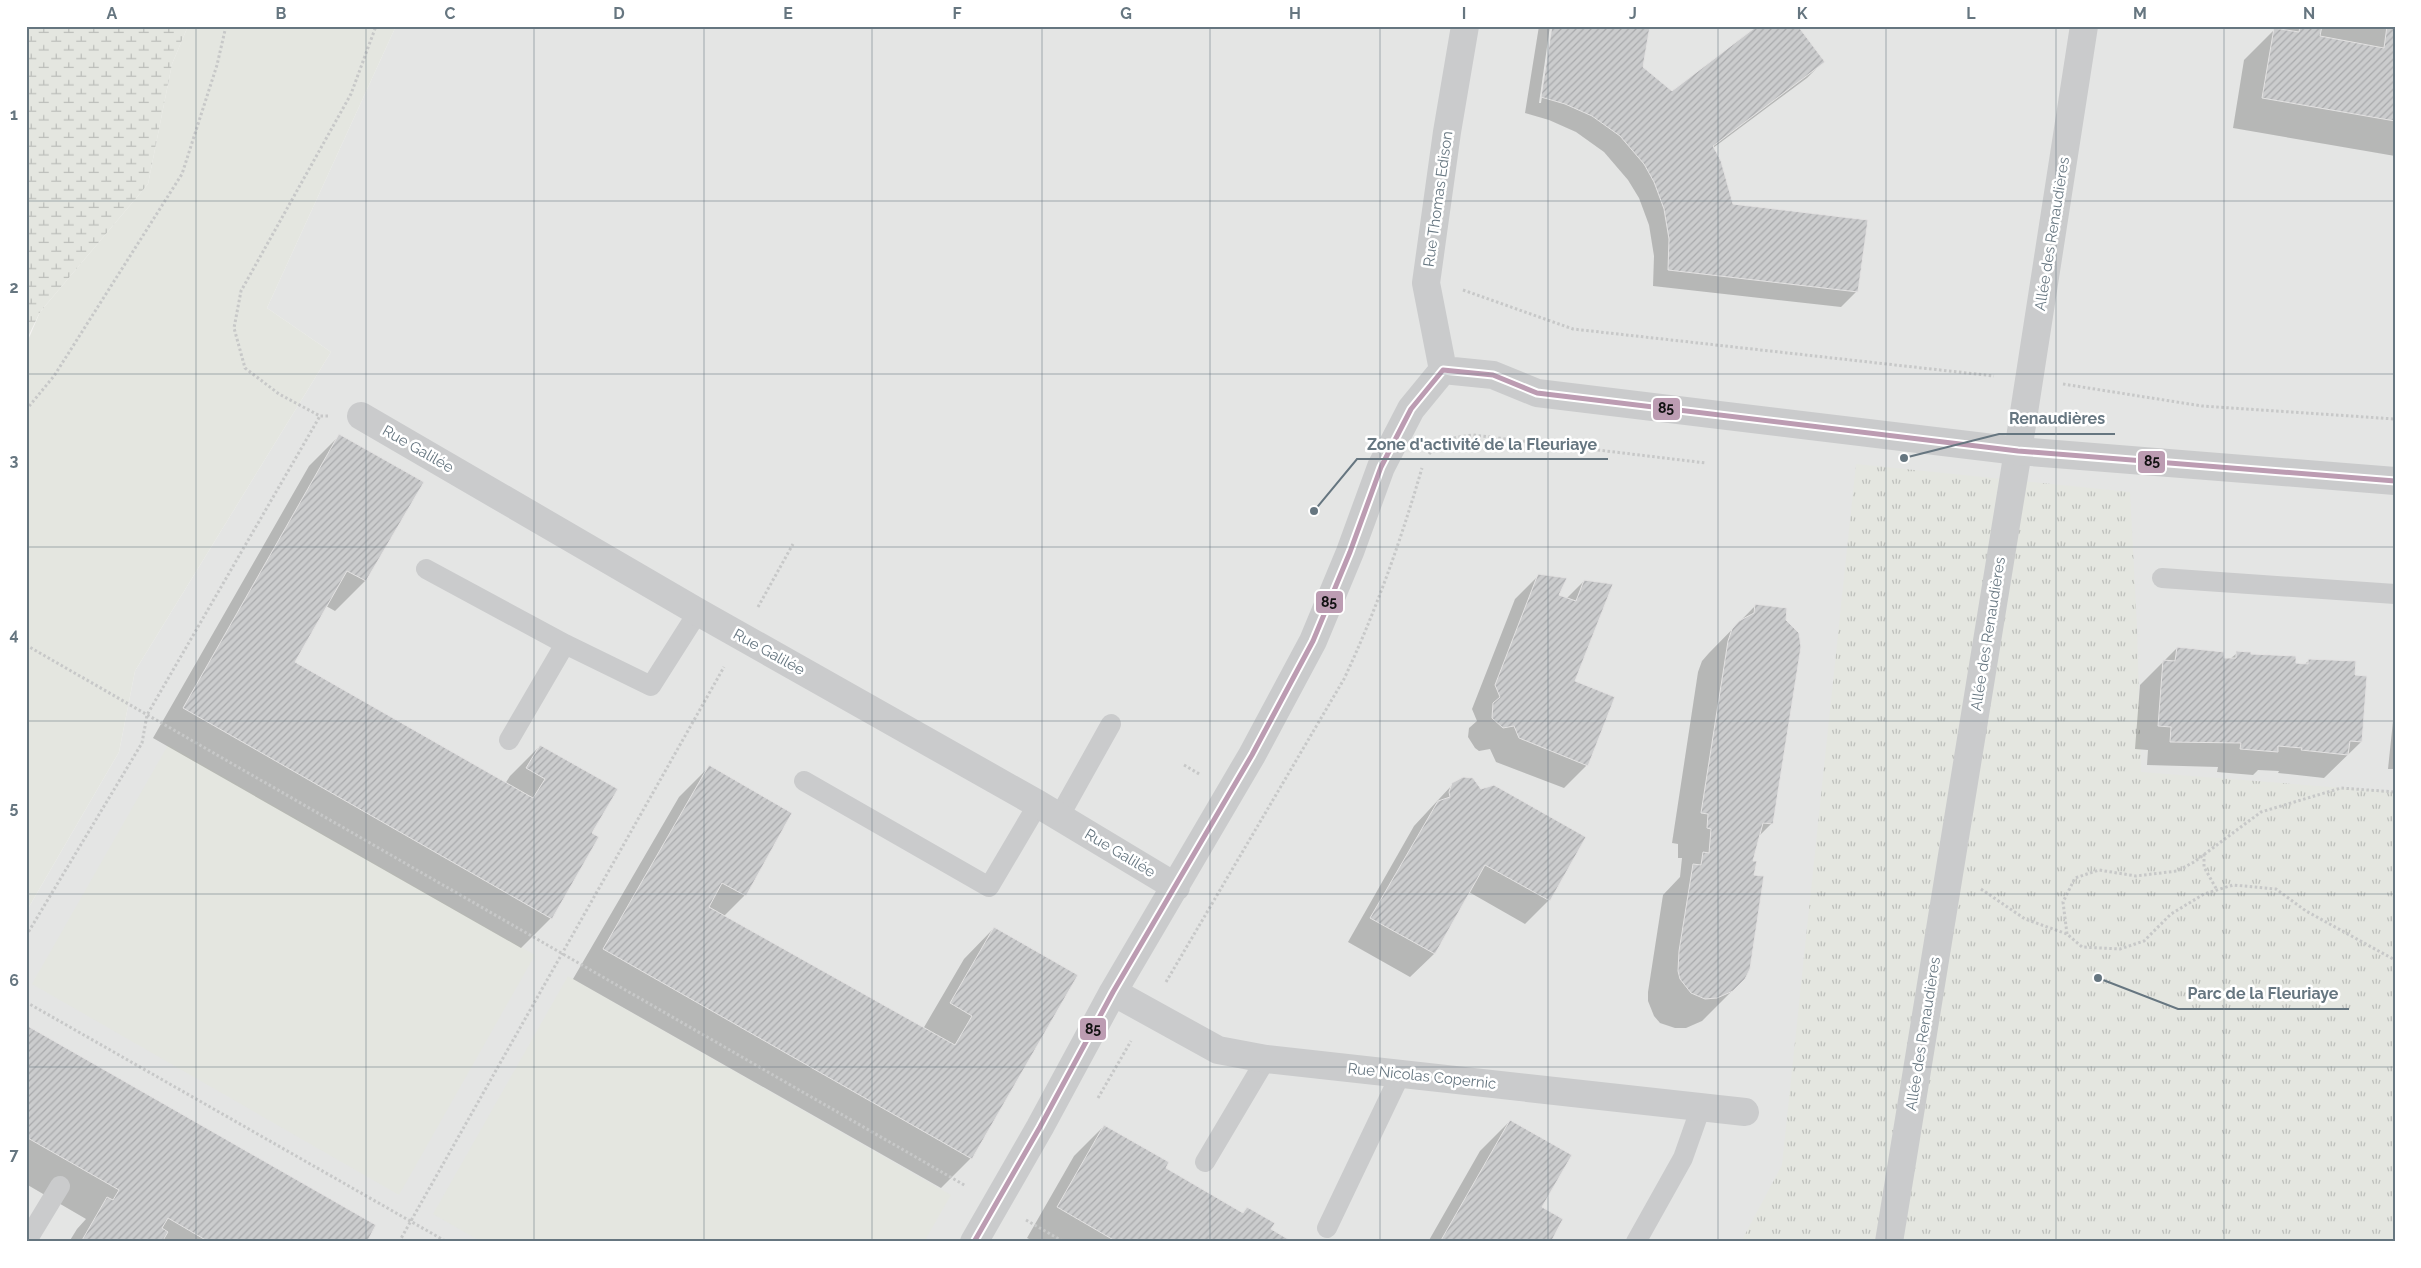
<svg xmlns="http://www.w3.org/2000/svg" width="2421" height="1268" font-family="Raleway,sans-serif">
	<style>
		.built { fill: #e4e5e4 }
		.grass { fill: #e4e6e0 }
		.wetland { fill: url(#wetland-marsh) }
		.park { fill: url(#park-tufts) }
		.shadow { fill: #0003 }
		.building { fill: url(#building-hatch); stroke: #e3e2e2 }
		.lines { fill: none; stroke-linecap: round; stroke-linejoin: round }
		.path { stroke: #c7c8c8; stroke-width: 3; stroke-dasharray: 2.5 2.5; stroke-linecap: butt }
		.service { stroke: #cacbcc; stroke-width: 20 }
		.pedestrian { stroke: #cacbcc; stroke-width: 28 }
		.minor { stroke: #cacbcc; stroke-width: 28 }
		.bus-1-casing { stroke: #fff; stroke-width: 9 }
		.bus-1 { stroke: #bc9cb2; stroke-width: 5 }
		.grid { fill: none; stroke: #667680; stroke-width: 1; stroke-opacity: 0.55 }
		.labels { text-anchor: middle; stroke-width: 5; stroke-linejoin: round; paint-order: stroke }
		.street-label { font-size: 15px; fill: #667680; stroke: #fff }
		.leader { fill: none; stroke: #667680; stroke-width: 2 }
		.callout-dot { fill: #667680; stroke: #fff; stroke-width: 2 }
		.callout-label { font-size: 16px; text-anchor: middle; font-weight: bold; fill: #667680; stroke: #fff; stroke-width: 5; stroke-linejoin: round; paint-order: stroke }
		.line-badge { stroke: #fff; stroke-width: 2 }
		.pale-badge-label { font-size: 14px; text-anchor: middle; font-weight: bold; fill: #111 }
		.neatline { fill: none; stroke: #667680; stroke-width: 2 }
		.grid-label { font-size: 16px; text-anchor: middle; font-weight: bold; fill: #667680 }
	</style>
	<defs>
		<pattern id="wetland-marsh" width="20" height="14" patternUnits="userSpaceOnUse" patternTransform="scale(1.25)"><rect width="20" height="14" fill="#e4e6e0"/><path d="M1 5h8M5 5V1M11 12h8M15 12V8" fill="none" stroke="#bdbfbb"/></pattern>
		<pattern id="park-tufts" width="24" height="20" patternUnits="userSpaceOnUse" patternTransform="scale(1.25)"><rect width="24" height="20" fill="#e4e6e0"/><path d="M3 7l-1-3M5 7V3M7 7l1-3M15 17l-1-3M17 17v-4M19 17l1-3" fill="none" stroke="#bdbfbb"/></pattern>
		<pattern id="building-hatch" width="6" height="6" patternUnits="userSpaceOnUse" patternTransform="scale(1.25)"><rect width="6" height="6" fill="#cbcccd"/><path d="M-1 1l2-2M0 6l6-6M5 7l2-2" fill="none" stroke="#a9aaac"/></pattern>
	</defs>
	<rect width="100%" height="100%" fill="#f4f3f2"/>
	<path class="built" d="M396,26H2395V1242H26V912L119,752L135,671L331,352L267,308Z"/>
	<path class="grass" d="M188,26H396L267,308L331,352L135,671L119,752L26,912V345L40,312L148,184L172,64Z
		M168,745L535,955L399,1195L32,984Z
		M568,976L951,1195L924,1242H482L433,1214Z"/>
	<path class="wetland" d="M26,26H188L172,64L148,184L40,312L26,341Z"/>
	<path class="park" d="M1856,464L2130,492L2137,626L2141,772L2395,792V1242H1741L1782,1165Z"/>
	<path class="shadow" d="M1539,26H1550L1539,103H1541L1553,26L1642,68L1672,93L1823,62L1807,78L1713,148L1732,205L1857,291L1841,307L1653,286L1654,256L1649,225L1639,198L1628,180L1604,152L1576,132L1549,120L1525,113Z
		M2269,26H2395V156L2233,128L2244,60L2276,28Z
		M339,436L422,483L365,581L335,611L326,606L293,662L505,784L510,776L540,746L591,833L551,918L521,948L153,738L309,466Z
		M1538,576L1558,596L1566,599L1584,581L1573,682L1587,765L1564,788L1496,762L1490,749L1479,751L1475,748L1468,737L1469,728L1477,721L1472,709L1515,599Z
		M1756,605L1772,823L1758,837L1752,862L1733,990L1702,1021L1686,1028H1675L1660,1023L1654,1016L1648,1001V992L1663,895L1680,877L1682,858H1678V844L1672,843L1698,672L1702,661L1709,653Z
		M2177,648L2223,659H2230L2237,653L2295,665H2304L2309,660L2353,676L2361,742L2324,778L2278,773L2279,771L2258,770L2253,775L2217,772L2218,767L2147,765L2148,750L2135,749L2140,685Z
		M2395,702V769H2388Z
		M709,767L745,895L724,916L923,1029L964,959L994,928L971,1158L941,1188L573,979L679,797Z
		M1453,784L1549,900L1525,924L1469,892L1434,954L1410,977L1348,942L1414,826Z
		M26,1027L365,1242H69L77,1229L86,1219L26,1184Z
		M1510,1121L1549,1242H1428L1480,1151Z
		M1104,1126L1164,1168L1242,1214L1247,1209L1270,1229L1291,1242H1035L1027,1238L1074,1156Z"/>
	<path class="building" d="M1552,26H1650L1643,67L1672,91L1757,26H1798L1825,62L1713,146L1721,161L1733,204L1868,220L1858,292L1668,270L1669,239L1664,209L1654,182L1644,164L1620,136L1592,116L1565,104L1541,97Z
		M2300,26H2322L2320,36L2384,48L2387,26H2395V121L2262,98L2274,28L2299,32Z
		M339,434L424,482L366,581L347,571L295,662L533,798L545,779L526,768L540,745L618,789L592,833L599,837L552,919L183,708Z
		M1538,574L1567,578L1559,595L1576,601L1584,580L1613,584L1575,681L1615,697L1588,766L1519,738L1514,726L1503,728L1492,718L1493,703L1500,697L1495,685Z
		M1755,604L1787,608L1786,620L1799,633L1801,647L1773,824L1763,823L1753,861H1757L1754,875L1764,876L1750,969L1745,979L1733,991L1717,998L1705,999L1691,993L1680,979L1678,971L1679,951L1693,864L1701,865L1703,852L1709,853L1711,829L1707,828L1708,814L1701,813L1728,641L1732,629L1739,621L1754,613Z
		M2177,647L2224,652V658H2236V651L2251,652V654L2296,656V663L2308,664V659L2356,661L2355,675L2367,676L2362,742L2350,741L2348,755L2301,750L2302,748L2278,746V752L2240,749L2241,743L2170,742L2171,727L2158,726L2163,660L2175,661Z
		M709,765L792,813L746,896L722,883L709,907L955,1045L972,1016L950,1003L994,927L1078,975L972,1159L603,949Z
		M1463,777L1473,778L1481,789L1494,785L1586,837L1550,901L1485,865L1435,954L1370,918L1438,801L1450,797L1449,792L1452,783Z
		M26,1025L376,1225L367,1242H209L168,1218L162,1228L168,1232L162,1242H81L107,1197L113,1200L119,1190L26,1137Z
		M1510,1120L1572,1155L1542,1207L1563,1219L1551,1242H1440Z
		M1104,1125L1169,1162L1166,1168L1243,1213L1247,1207L1275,1223L1271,1229L1293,1242H1117L1057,1207Z"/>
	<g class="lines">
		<path class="path" d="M1463,290L1573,329L1994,376
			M2063,384L2202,406L2395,419
			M26,410L54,376L182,174L217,65L226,26
			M328,416H320L279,394L245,368L234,328L241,291L351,94L376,26
			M1429,454C1440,439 1456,437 1473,435L1706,463
			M758,607L793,544
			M26,645L966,1186
			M1184,765L1201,775
			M2204,854V867L2217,890
			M1981,889L2025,919L2067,934L2082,947L2120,949L2144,941L2171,914L2204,894L2233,885L2276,889L2306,911L2395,960
			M2067,934L2063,902L2075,878L2099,870L2136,876L2177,871L2194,862L2261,812L2341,788L2395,792
			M26,936L142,743L147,715L320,416
			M1166,982L1344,679C1376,611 1401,540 1422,468
			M26,1002L447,1242
			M1098,1098L1131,1041
			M1026,1220L1064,1242
			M399,1242L724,667"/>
		<path class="service" d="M426,569L565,644L651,686L698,612
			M2162,578L2395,594
			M509,740L565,644
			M804,781L989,887L1038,804
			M1059,817L1111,724
			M1205,1162L1266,1059
			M1327,1228L1401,1073
			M26,1242L60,1186
			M1636,1242L1683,1158L1701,1107"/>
		<path class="pedestrian" d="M1889,1242L2018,451L2084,26"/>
		<path class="minor" d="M1443,370L1426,283L1447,132L1465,26
			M361,416L698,612L1038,804L1176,887
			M1113,992L1218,1050L1266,1059L1745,1112
			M974,1242L1040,1127L1113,992L1252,755L1313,641L1350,552L1381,467L1411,409L1443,370L1493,375L1537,393L2018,451L2395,481"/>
		<defs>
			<path id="bus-1" d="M974,1242L1040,1127L1113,992L1252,755L1313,641L1350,552L1381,467L1411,409L1443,370L1493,375L1537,393L2018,451L2395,481"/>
		</defs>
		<use href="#bus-1" class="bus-1-casing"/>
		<use href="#bus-1" class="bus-1"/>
	</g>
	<path class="grid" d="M196,26V1242M366,26V1242M534,26V1242M704,26V1242M872,26V1242M1042,26V1242M1210,26V1242M1380,26V1242M1548,26V1242M1718,26V1242M1886,26V1242M2056,26V1242M2224,26V1242M26,201H2395M26,374H2395M26,547H2395M26,721H2395M26,894H2395M26,1067H2395"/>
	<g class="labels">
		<g class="street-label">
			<text transform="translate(1438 199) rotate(-82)" y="5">Rue Thomas Edison</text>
			<text transform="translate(2052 234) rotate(-81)" y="5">Allée des Renaudières</text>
			<text transform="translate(418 449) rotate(30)" y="5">Rue Galilée</text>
			<text transform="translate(1988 634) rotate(-81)" y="5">Allée des Renaudières</text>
			<text transform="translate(769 652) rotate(29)" y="5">Rue Galilée</text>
			<text transform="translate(1120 853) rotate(31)" y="5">Rue Galilée</text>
			<text transform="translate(1923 1034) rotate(-81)" y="5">Allée des Renaudières</text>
			<text transform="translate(1422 1076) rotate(6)" y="5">Rue Nicolas Copernic</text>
		</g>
	</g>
	<path class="leader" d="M1904 458L1999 434H2115M1314 511L1357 459H1608M2098 978L2178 1009H2349"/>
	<g class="callout-dot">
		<circle cx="1904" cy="458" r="5"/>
		<circle cx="1314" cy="511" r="5"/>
		<circle cx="2098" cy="978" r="5"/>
	</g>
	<g class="callout-label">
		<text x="2057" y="424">Renaudières</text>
		<text x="1482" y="450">Zone d'activité de la Fleuriaye</text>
		<text x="2263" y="999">Parc de la Fleuriaye</text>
	</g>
	<g class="line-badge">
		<rect x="1652" y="397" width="29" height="24" rx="5" fill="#bc9cb2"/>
		<rect x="2137" y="450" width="29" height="24" rx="5" fill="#bc9cb2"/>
		<rect x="1315" y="590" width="29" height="24" rx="5" fill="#bc9cb2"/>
		<rect x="1079" y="1017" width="28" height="24" rx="5" fill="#bc9cb2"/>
	</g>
	<g class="pale-badge-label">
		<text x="1666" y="413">85</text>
		<text x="2152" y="466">85</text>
		<text x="1329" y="607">85</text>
		<text x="1093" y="1034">85</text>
	</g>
	<rect width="2421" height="1268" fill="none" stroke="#ffffff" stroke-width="55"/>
	<rect x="28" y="28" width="2366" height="1212" class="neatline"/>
	<g class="grid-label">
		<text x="112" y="19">A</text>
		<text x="281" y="19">B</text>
		<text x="450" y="19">C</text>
		<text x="619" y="19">D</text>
		<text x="788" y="19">E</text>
		<text x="957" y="19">F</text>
		<text x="1126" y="19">G</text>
		<text x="1295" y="19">H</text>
		<text x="1464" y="19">I</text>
		<text x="1633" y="19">J</text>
		<text x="1802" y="19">K</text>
		<text x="1971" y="19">L</text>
		<text x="2140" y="19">M</text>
		<text x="2309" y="19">N</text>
		<text x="14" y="120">1</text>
		<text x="14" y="293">2</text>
		<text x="14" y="466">3</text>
		<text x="14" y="640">4</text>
		<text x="14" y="813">5</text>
		<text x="14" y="986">6</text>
		<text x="14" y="1160">7</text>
	</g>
</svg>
